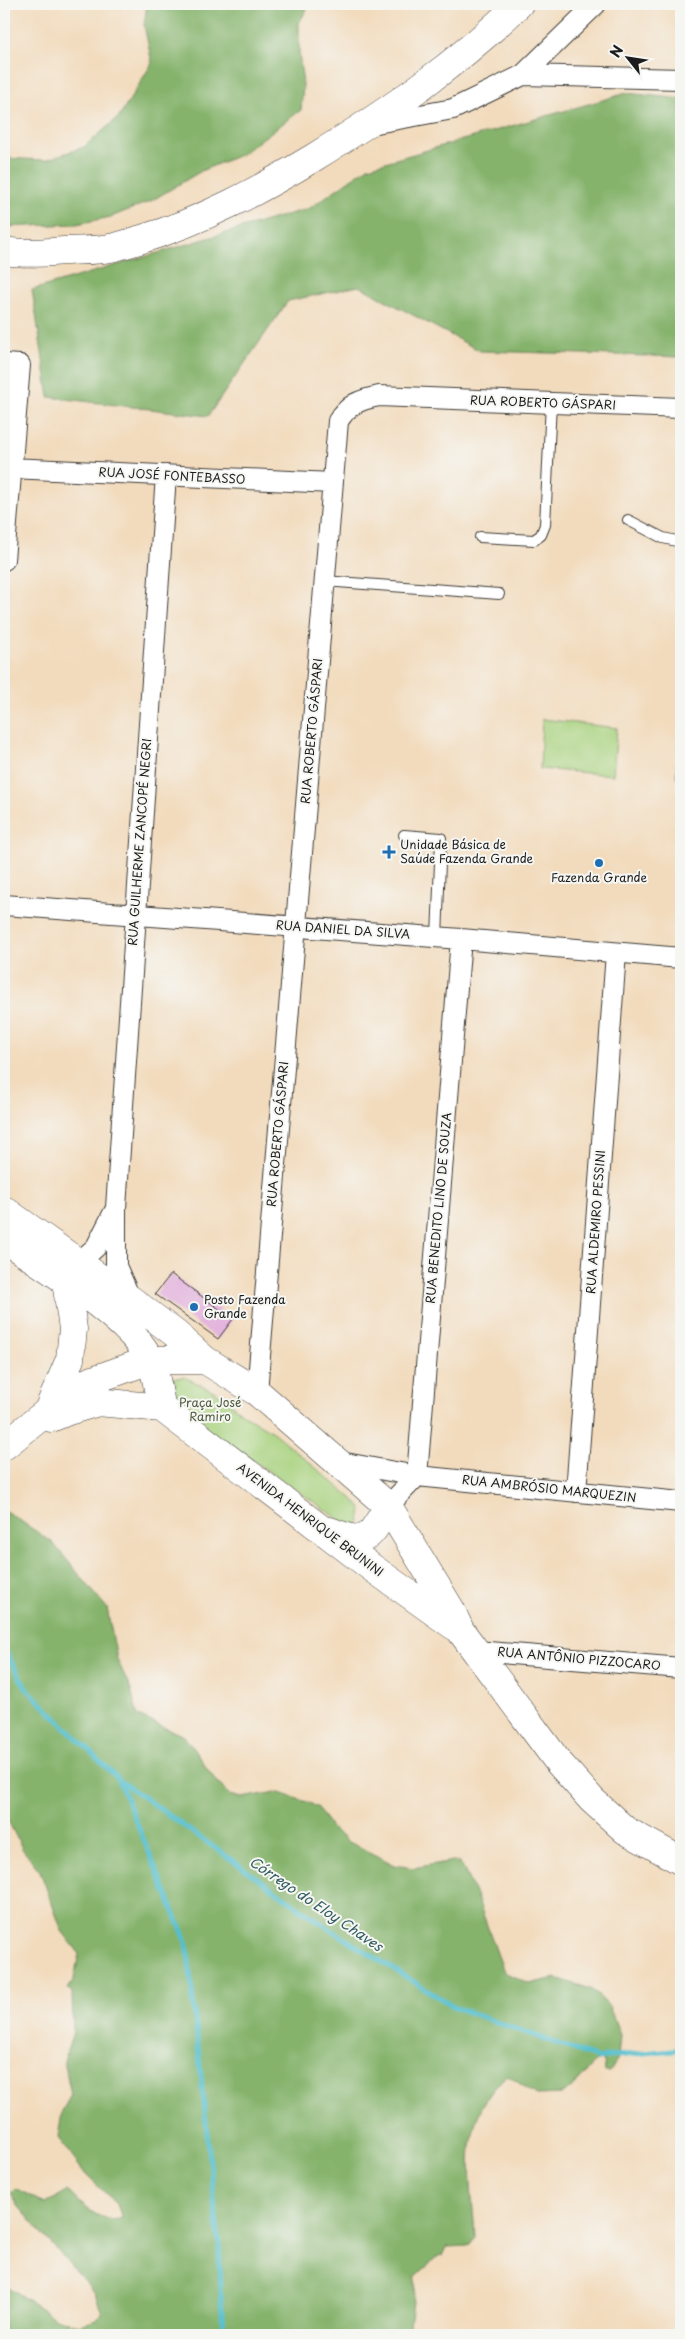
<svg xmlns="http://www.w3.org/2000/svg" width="685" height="2339" font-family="'Playpen Sans',sans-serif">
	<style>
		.green { fill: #a7d17d; stroke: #62764c }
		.forest { fill: #85b36c; stroke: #506844 }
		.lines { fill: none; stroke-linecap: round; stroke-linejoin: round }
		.stream { stroke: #54bfce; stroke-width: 5 }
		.building { fill: #e2b1dd }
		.lane-casing { stroke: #3c3934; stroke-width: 12 }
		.street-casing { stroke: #3c3934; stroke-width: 22 }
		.secondary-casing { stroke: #3c3934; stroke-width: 29 }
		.lane { stroke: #fff; stroke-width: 10 }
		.street { stroke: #fff; stroke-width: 20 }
		.secondary { stroke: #fff; stroke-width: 28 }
		.poi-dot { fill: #1f6fb2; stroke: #f6f6f2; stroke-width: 2 }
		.labels { text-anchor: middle; stroke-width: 4; stroke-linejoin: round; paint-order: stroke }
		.street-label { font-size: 12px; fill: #1c1c1c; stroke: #f6f6f2 }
		.poi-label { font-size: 12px; fill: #1c1c1c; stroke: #f6f6f2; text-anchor: start }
		.park-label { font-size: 12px; fill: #4d5b3e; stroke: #f6f6f2 }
		.water-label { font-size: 14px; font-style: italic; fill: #325d63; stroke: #f6f6f2 }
	</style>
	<rect width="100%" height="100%" fill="#f6f6f2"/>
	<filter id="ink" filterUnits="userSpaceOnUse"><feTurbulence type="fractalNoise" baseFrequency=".02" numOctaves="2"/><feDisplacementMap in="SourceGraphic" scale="10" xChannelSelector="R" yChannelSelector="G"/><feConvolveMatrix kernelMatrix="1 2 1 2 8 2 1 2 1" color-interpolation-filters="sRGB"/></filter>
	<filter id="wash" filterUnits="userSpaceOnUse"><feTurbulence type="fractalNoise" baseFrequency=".0096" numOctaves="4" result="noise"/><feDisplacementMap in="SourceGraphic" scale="20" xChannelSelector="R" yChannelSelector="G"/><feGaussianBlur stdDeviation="1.12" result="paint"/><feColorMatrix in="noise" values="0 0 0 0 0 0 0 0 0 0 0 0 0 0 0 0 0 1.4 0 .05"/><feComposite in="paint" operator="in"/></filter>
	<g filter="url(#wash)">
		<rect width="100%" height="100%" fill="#f2dbbd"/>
		<path class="green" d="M542,719L617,728L613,775L540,769Z
			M680,727H681V778H676Z
			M184,1377L216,1392L243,1414L274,1433L353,1499L362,1510L360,1521L355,1530L174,1407L167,1383L174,1378Z"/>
		<path class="forest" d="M147,4H310L299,23V53L303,84L301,110L240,155L203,170L151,201L111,217L77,224L4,227V158L45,160L84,147L120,116L152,63L144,25Z
			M627,93L681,99V357L480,351L359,286L288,301L208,416L49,397L32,290L310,208L368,167Z
			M4,1510L52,1542L107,1608L117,1659L131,1690L138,1716L184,1736L216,1781L230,1795L242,1798L276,1792L310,1803L318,1808L331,1828L347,1841L395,1865L413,1868L453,1861L461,1864L476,1895L504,1972L529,1984L556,1978L591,1989L609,2006L620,2035L618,2058L610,2072H605L604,2061L599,2058L577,2083L562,2094L537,2095L507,2075C456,2122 472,2175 475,2238L468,2246L446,2247L442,2256L440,2255L416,2276L409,2335H4V2284L56,2318L79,2325L97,2320L102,2313L95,2293L19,2207L11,2193L16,2188L45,2204L67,2191C82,2203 101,2226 122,2218L117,2204L86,2175L58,2138L62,2111L71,2095L64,2061L73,2032L72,1992L68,1989L74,1979L79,1953L62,1931L40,1871L23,1850L4,1813Z"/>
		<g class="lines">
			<path class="stream" d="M4,1649L26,1688L119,1780L325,1926L454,2007L598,2058L681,2049
				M119,1781L187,1943L219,2245L223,2335"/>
		</g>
		<g id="blocks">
			<path class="building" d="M171,1274L233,1319L218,1339L155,1294Z"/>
		</g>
	</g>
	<g filter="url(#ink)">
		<use href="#blocks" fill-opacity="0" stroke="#3c3934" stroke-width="1"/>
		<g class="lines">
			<defs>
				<path id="lane" d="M628,520L663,538L681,542
					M480,537L534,540L541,535L545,525L551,403
					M324,581L499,594
					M404,835L441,838L437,937"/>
				<path id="street" d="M523,75L681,79
					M371,124L453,109L523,75L596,4
					M4,364L20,365L4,560
					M11,468L332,483
					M4,905L461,939L681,958
					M78,1263L96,1247L114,1212
					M131,1300L116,1266V1208L166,475
					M257,1392L338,421C349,404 359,400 379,396L681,408
					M340,1462L417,1476L681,1502
					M417,1476L461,939
					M576,1492L616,953
					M388,1506L417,1476
					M476,1651L681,1668"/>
				<path id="secondary" d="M4,251C23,254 44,253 64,251C79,250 95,251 110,248C120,246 132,242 142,239C204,220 258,191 313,158C386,113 458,64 519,4
					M4,1210L131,1300L177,1335L205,1360L257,1392L388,1506L451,1610L460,1630L559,1763L592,1800L625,1830L681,1861
					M4,1239C43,1266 132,1319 150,1360C157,1374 158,1393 162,1408
					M49,1408L70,1359L73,1329L66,1281
					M162,1408L371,1567L454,1626
					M51,1418L68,1411L98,1402L162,1408
					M4,1446L82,1384L150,1360H205
					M330,1531C369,1546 368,1539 388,1506"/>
			</defs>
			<use href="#lane" class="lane-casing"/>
			<use href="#street" class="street-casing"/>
			<use href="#secondary" class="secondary-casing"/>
			<use href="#lane" class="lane"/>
			<use href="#street" class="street"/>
			<use href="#secondary" class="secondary"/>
		</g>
	</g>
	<g class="poi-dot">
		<path d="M386.5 844.5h5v5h5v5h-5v5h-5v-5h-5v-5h5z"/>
		<circle cx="599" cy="863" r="5"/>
		<circle cx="194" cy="1307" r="5"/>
	</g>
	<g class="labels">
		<g class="street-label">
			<text transform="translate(543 403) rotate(2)" y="4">RUA ROBERTO GÁSPARI</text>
			<text transform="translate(172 476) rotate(3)" y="4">RUA JOSÉ FONTEBASSO</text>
			<text transform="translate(312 731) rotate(-85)" y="4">RUA ROBERTO GÁSPARI</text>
			<text transform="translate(140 842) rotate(-86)" y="4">RUA GUILHERME ZANCOPÉ NEGRI</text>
			<text transform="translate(343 930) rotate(4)" y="4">RUA DANIEL DA SILVA</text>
			<text transform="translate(278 1134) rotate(-85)" y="4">RUA ROBERTO GÁSPARI</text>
			<text transform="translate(439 1208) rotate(-85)" y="4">RUA BENEDITO LINO DE SOUZA</text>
			<text transform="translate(596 1222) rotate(-86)" y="4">RUA ALDEMIRO PESSINI</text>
			<text transform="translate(549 1489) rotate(6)" y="4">RUA AMBRÓSIO MARQUEZIN</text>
			<text transform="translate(310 1520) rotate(37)" y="4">AVENIDA HENRIQUE BRUNINI</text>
			<text transform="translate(579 1659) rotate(5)" y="4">RUA ANTÔNIO PIZZOCARO</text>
		</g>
		<g class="poi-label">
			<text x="400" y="849">Unidade Básica de<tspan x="400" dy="14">Saúde Fazenda Grande</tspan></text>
			<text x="599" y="882" text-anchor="middle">Fazenda Grande</text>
			<text x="204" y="1304">Posto Fazenda<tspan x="204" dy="14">Grande</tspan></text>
		</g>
		<g class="park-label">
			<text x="210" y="1407">Praça José<tspan x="210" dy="14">Ramiro</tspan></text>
		</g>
		<g class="water-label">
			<text transform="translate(316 1904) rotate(34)" y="5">Córrego do Eloy Chaves</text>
		</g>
	</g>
	<rect width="685" height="2339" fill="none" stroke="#f6f6f2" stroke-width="20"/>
	<g transform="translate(628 58) rotate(300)" stroke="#f6f6f2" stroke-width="4" paint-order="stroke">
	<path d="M0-4L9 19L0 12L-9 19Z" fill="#1c1c1c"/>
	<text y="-8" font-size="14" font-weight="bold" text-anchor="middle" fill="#1c1c1c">N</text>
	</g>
</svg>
